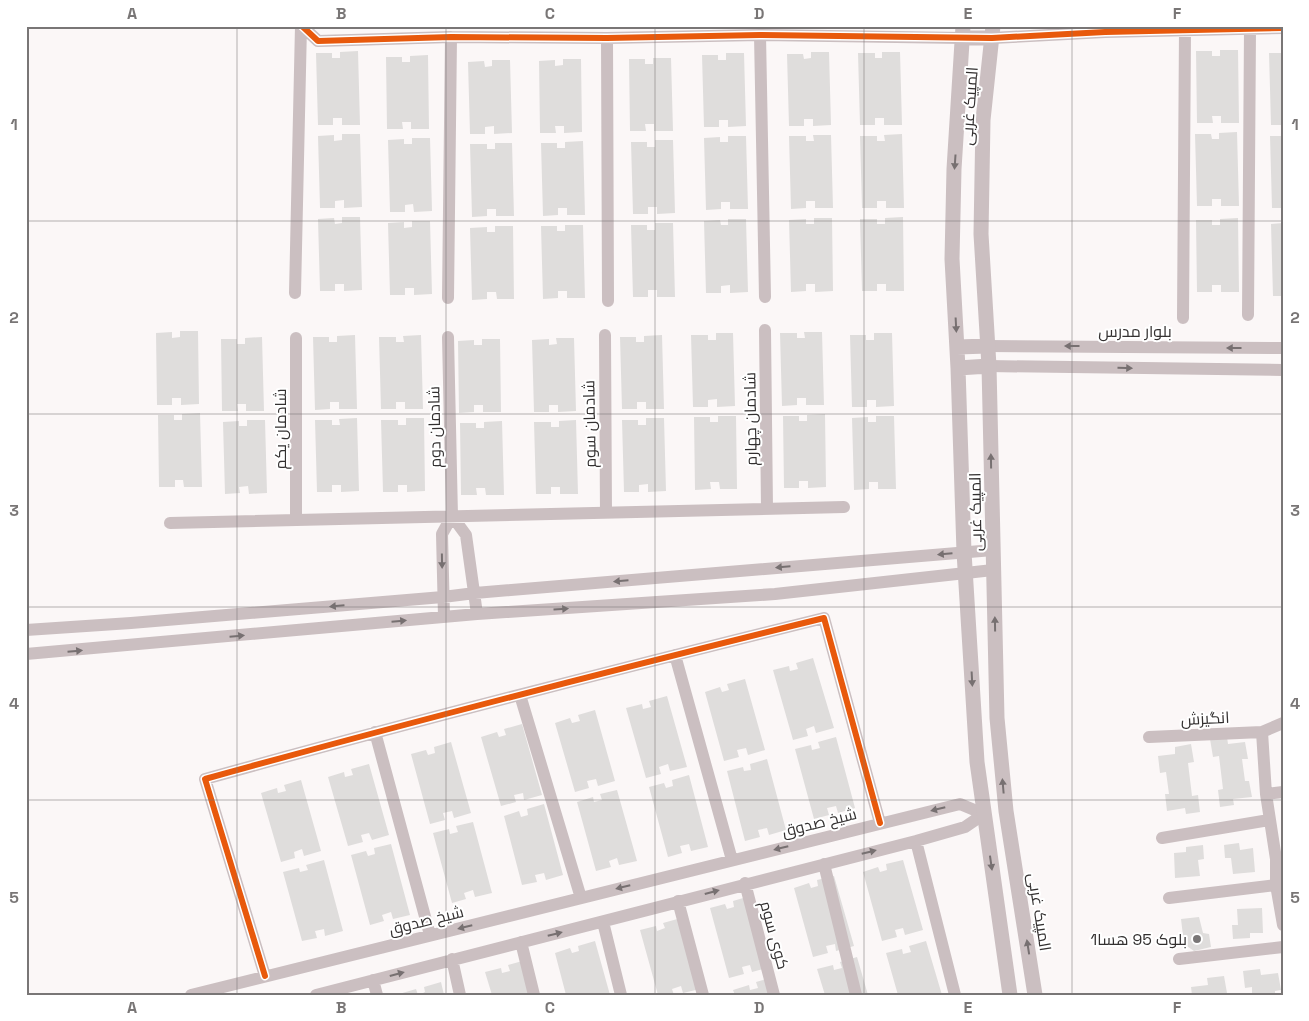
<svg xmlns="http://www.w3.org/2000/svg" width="1309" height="1021" font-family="'Space Grotesk',Cairo,sans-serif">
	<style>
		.building { fill: #dfdddc }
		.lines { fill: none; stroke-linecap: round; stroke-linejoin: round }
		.minor { stroke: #cbbfc1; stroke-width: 12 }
		.tertiary { stroke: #cbbfc1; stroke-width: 15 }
		.cycleway-casing { stroke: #fff; stroke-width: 9 }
		.cycleway { stroke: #e8590c; stroke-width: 6 }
		.oneway { fill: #777071 }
		.grid { fill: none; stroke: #797676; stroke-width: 1; stroke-opacity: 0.55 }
		.poi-dot { fill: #797676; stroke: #fff; stroke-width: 2 }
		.labels { text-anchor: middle; stroke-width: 4; stroke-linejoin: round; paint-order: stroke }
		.street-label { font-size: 16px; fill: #333030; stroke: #fff }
		.poi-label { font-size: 16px; fill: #333030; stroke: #fff; text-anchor: end }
		.neatline { fill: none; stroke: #797676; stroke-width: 2 }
		.grid-label { font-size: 16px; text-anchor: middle; font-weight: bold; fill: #797676 }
	</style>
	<rect width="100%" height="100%" fill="#fbf7f7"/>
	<path class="building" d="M1220,50H1238L1239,123H1221V116H1212L1213,123H1197L1196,51H1212V56H1220Z
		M358,51L360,125H342V118H333V125H318L316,53H332V58H340V52Z
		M811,52H829L831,125L813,126V119H804V126H789L787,54H803L804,59L811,58Z
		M882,52H900L902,125H884V118H875V125H860L858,53H875V58H882Z
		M726,53H744L746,126L728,127V120H719V127H704L702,55H718V60H726Z
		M1269,53H1283V125H1271Z
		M428,55L429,129H411V122H402L403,129H387L386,57H402V62H410V56Z
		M653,58H671L673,131H654V124H645L646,131H630L629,59H645V64H653Z
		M563,59H581L582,132L564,133V126H555L556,133H540L539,61L555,60V66L563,65Z
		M492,60H510L512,133L494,134V126L485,127V134H470L468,62L484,61L485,67L492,66Z
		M1237,132L1239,206H1221V199H1212V206H1197L1195,134H1211L1212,139H1219V133Z
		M342,134H360L362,207L344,208V200L335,201V208H320L318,136L334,135V141L342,140Z
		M902,134L904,208H886V201H877V208H862L860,136H877V141H885L884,135Z
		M813,135H831L833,208H815V201H806V208L791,209L789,136H806V141H814Z
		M728,136H746L748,209H730V202H721V209L706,210L704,138L720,137V142H728Z
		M1270,136H1283V208H1272Z
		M412,138H430L432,211L414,212L413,204L405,205V212H390L388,140L404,139V144H412Z
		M655,140H673L675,213L657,214V207H648V214H633L631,142H647V147H655Z
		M583,141L585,215H567V208H558V215L543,216L541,143H557V148H565V142Z
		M495,143H512L514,216H496V209H487V216L472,217L470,144H487V149H495Z
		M342,217H360L362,290L344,291V284H335V291H320L318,219L334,218L335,224L342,223Z
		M903,217L904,291H886V284H877V291H862L860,219H877V224H885V218Z
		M814,218H832L833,291L815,292V284H806V291L791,292L789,220L806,219V224H814Z
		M1238,218L1239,292H1221V285H1212V292H1197L1196,220H1212V225H1220V219Z
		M728,219H746L748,292L730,293V285L721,286V293H706L704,221L720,220L721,225H728Z
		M412,221H430L432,294L414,295V288H405V295H390L388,223L404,222V228L412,227Z
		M655,223H673L675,297H657V290H648V297H633L631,225H647V230H655Z
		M1283,223V296H1273L1271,224Z
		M565,225H583L585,298H567V291H558V298L543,299L541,226H557V231H565Z
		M495,226H513L514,299H497L496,292H487V299L472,300L470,228L487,227V232H495Z
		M180,331H198L199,404L181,405V398H172V405H157L156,333L172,332V338L180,337Z
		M804,332H822L824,405H806V398H797V405L782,406L780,333H797V338H805Z
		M716,333H733L735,406L717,407V399L708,400V407H693L691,335H708V340H716Z
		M874,333H892L894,406L876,407V400H867V407H852L850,335H866V340H874Z
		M355,335L357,409H339V402H330V409L315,410L313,337H329V342H337V336Z
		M421,335L423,409H405V402H396V409H381L379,337H396V342H404L403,336Z
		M662,335L664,409H646V402H637V409H622L620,337H636V342H644V336Z
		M262,337L264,411H246V404H237L238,411H222L221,339H237V344H245V338Z
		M556,338H574L576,411L558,412V405H549V412H534L532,340L549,339V345L557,344Z
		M482,339H500L501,412H483V405H474V412L459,413L458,341L474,340V345H482Z
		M200,413L202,487H184L183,480H175V487H159L158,415H174V420H182V414Z
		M825,414L826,487L808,488V481H799V488H784L783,416H799V421H807V415Z
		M718,416H736L737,489H720L719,482H710L711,489L695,490L694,417H710V422H718Z
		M876,416H894L896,489H878V482H869V489L854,490L852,418L868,417V422H876Z
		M357,418L359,491L341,492V485H332V492H317L315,420H332V425H340L339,419Z
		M406,418H424L425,491L407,492V485H398V492H383L381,420H398V425H406Z
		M646,418H664L666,491L648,492V484L639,485V492H624L622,420H638V425H646Z
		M247,420H265L267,493L249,494L248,486L239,487L240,493L225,494L223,422L239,421V426H247Z
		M576,420L578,494H560V487H551V494H536L534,422H551V427H559V421Z
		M502,421L504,495H486L485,488H476L477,495H461L460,423H476V428H484V422Z
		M813,658L834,728L816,733L814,726L806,729L808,736L793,740L773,670L789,666L790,671L798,669L796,663Z
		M745,679L765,750L748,755L746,748L737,750L739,757L724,761L705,692L720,687L722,692L729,690L727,684Z
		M667,696L687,767L670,771L668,764L659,767L661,774L646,778L626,708L642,704L643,709L651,707L649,701Z
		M595,710L615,781L598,786L596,779L587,781L589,788L575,792L555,723L570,718L572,723L580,721L578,715Z
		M522,724L542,795L524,800L523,793L514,795L516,802L501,806L481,737L497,732L499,737L506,735L504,729Z
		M836,737L855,808L838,813L836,806L827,808L829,815L814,819L795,749L811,745L812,750L820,748L818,742Z
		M1227,737L1228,744L1245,742L1248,759H1242L1245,781H1249L1252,797L1233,799L1234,805L1220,807L1218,790L1223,789L1219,756L1213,757L1210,739Z
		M451,742L471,813L454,818L452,811L443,813L445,820L430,824L411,754L426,750L428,755L435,753L434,747Z
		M1191,744L1194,762L1188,763L1192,796L1198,795L1200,812L1186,814L1185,808L1167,811L1165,794H1169L1166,772L1160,773L1158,756L1175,754V747Z
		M767,759L786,830L769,835L767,828L758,830L760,837L745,841L727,771L743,767L744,771L751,770L750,764Z
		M369,764L389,835L372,840L369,833L361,835L363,842L348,846L328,777L344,772L345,777L353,775L351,769Z
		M689,775L708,847L691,851L689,844L680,846L682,853L668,857L649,787L664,783L666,788L673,786L672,780Z
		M301,780L321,851L304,856L302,849L294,852L295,858L281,862L261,793L277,788L278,793L286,791L284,785Z
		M617,790L637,861L619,865L617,858L609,861L611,867L596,871L577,802L593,797L594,802L602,800L600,794Z
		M544,804L563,875L546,880L544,873L535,875L537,882L522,885L504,816L519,811L521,817L528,815L527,809Z
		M473,822L492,893L475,897L473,890L464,893L466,899L452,903L433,833L449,829L450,834L458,832L456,826Z
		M1239,843L1240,850L1253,848L1255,872L1233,874L1231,858H1225L1224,845Z
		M391,844L410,915L393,919L391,912L382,915L384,921L370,925L351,855L366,851L368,856L375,854L374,848Z
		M1203,845L1204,859L1198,860L1200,876L1175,878L1174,853L1186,852V847Z
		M324,860L343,931L325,936L324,929L315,931L317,938L302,941L283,872L299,868L300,872L308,870L306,865Z
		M903,860L923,930L905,935L903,928L895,930L897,937L882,941L863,872L878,867L880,872L887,870L886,864Z
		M834,876L854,946L836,951L835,944L826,946L828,953L813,957L794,888L809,883L811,888L818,886L817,880Z
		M750,896L770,967L752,972L750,965L742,967L744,974L729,978L710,908L725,904L727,909L734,907L733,901Z
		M1262,908L1263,933H1250V938L1233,939L1232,925H1238L1237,909Z
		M1199,917L1203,933L1209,934L1211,947L1194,951L1184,944L1181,919Z
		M681,918L700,989L683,993L681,986L672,989L674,995H658L640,930L656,926L657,931L665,928L663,923Z
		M595,941L610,995H566L555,953L570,948L572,953L579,951L578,946Z
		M926,941L942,995H898L886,953L902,949L903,954L911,952L909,946Z
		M857,957L868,995H825L817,969L833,965L834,970L842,968L840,962Z
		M526,960L535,995H492L485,972L501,968L502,973L510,971L508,965Z
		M1260,969L1261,975L1278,973L1281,990L1275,991V995H1252V987L1245,988L1243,971Z
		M1224,976L1227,993L1221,995H1192L1191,987L1208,985L1207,978Z
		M773,977L778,995H735L733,990L749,985L750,990L758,988L756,982Z
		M441,982L444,995H419L425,992L424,987Z
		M416,989L418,995H399V994Z"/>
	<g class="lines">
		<path class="minor" d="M302,26L318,41L451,37L607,38L760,35L963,38
			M760,35L765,297
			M607,38L608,301
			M992,38L1105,32L1283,28
			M295,293L301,26
			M448,298L451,37
			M1248,315L1250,29
			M1183,318L1185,30
			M765,330L767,509
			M605,335L606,513
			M448,337L452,516
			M296,338V520
			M988,346L1283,348
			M989,366L1283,370
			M452,516L466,535L477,614
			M170,523L844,507
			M444,617L442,534L452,516
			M26,630L131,623L443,597L475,593L993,550
			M26,654L477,614L775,594L993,570
			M675,655L732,860
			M520,695L581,898
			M1283,723L1262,732L1266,794L1276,859V885L1283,925
			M375,732L430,935
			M1149,737L1262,732
			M1266,794L1283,792
			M1162,838L1269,820
			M916,841L955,995
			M824,864L856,995
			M745,883L774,995
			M1169,898L1276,885
			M678,901L703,995
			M603,922L621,995
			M521,942L534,995
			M452,959L460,995
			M1179,959L1283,947
			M265,976L205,779C410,722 617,669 824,618L880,823
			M373,980L377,995
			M191,995L960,804L984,814
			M316,995L916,841L965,827L984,814"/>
		<path class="tertiary" d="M963,26L954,169L952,259L958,368L964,552L977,762L1010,995
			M993,26L983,120L981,234L989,366L997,718L1006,811L1035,995
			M963,38H992
			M957,347L988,346
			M958,368L989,366"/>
		<defs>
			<path id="cycleway" d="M302,26L318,41L451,37L607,38L760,35L992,38L1105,32L1283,28
				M265,976L205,779C410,722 617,669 824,618L880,823"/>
		</defs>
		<use href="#cycleway" class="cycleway-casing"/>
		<use href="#cycleway" class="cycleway"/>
	</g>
	<defs><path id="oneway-solid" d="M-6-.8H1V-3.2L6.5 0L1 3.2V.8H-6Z" transform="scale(1.25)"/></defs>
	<g class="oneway">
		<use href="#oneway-solid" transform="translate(955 162) rotate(94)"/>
		<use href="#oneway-solid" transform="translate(956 325) rotate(87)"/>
		<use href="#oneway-solid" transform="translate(1072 346) rotate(-180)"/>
		<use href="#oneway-solid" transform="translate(1234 348) rotate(-180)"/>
		<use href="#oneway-solid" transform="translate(1125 368) rotate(1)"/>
		<use href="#oneway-solid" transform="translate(991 461) rotate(-91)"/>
		<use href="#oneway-solid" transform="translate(945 554) rotate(175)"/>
		<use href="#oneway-solid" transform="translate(442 561) rotate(89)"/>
		<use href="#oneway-solid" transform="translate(783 567) rotate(175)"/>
		<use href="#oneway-solid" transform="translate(621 581) rotate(175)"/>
		<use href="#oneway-solid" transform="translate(337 606) rotate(175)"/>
		<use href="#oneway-solid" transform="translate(561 609) rotate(-4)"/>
		<use href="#oneway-solid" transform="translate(399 621) rotate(-5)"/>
		<use href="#oneway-solid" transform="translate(995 624) rotate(-91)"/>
		<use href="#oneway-solid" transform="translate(237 636) rotate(-5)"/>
		<use href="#oneway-solid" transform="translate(75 651) rotate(-5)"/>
		<use href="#oneway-solid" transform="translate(972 679) rotate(87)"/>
		<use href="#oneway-solid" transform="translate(1003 786) rotate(-95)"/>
		<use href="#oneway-solid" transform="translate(938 809) rotate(166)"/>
		<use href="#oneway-solid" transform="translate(781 848) rotate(166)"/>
		<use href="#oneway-solid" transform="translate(869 852) rotate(-14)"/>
		<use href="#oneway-solid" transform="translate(991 863) rotate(82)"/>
		<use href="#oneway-solid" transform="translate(623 887) rotate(166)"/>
		<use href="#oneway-solid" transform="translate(712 892) rotate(-15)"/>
		<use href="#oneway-solid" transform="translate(465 927) rotate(166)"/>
		<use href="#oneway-solid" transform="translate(555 934) rotate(-14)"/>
		<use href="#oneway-solid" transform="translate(1028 947) rotate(-99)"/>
		<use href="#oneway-solid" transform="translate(397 974) rotate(-15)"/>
	</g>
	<path class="grid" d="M237,26V995M446,26V995M655,26V995M864,26V995M1072,26V995M26,221H1283M26,414H1283M26,607H1283M26,800H1283"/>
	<circle class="poi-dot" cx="1197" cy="939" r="5"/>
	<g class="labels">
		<g class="street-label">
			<text transform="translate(969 106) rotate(-86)" y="6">المپیک غربی</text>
			<text x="1135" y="337">بلوار مدرس</text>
			<text transform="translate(750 419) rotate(-91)" y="6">شادمان چهارم</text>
			<text transform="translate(589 424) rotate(-91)" y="6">شادمان سوم</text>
			<text transform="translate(434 427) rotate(-91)" y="6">شادمان دوم</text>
			<text transform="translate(280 429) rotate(-90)" y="6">شادمان یکم</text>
			<text transform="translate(975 512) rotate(-91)" y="6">المپیک غربی</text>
			<text transform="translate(1205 718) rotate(-3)" y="6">انگیزش</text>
			<text transform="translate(819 822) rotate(-14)" y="6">شیخ صدوق</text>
			<text transform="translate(1040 912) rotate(81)" y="6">المپیک غربی</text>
			<text transform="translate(426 920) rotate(-14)" y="6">شیخ صدوق</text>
			<text transform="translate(775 935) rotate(75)" y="6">کوی سوم</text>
		</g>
		<g class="poi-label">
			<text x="1187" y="945">بلوک 95 هسا1</text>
		</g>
	</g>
	<rect width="1309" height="1021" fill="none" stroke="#ffffff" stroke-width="55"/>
	<rect x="28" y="28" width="1254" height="966" class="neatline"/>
	<g class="grid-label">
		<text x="132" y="19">A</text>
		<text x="341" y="19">B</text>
		<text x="550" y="19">C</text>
		<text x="759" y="19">D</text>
		<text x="968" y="19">E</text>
		<text x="1177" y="19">F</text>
		<text x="14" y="130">1</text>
		<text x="1295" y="130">1</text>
		<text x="14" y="323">2</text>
		<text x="1295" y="323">2</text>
		<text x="14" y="516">3</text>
		<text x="1295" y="516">3</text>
		<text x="14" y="709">4</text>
		<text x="1295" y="709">4</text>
		<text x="14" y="903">5</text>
		<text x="1295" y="903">5</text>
		<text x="132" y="1013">A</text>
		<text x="341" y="1013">B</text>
		<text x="550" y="1013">C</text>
		<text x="759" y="1013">D</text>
		<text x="968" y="1013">E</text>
		<text x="1177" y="1013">F</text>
	</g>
</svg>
